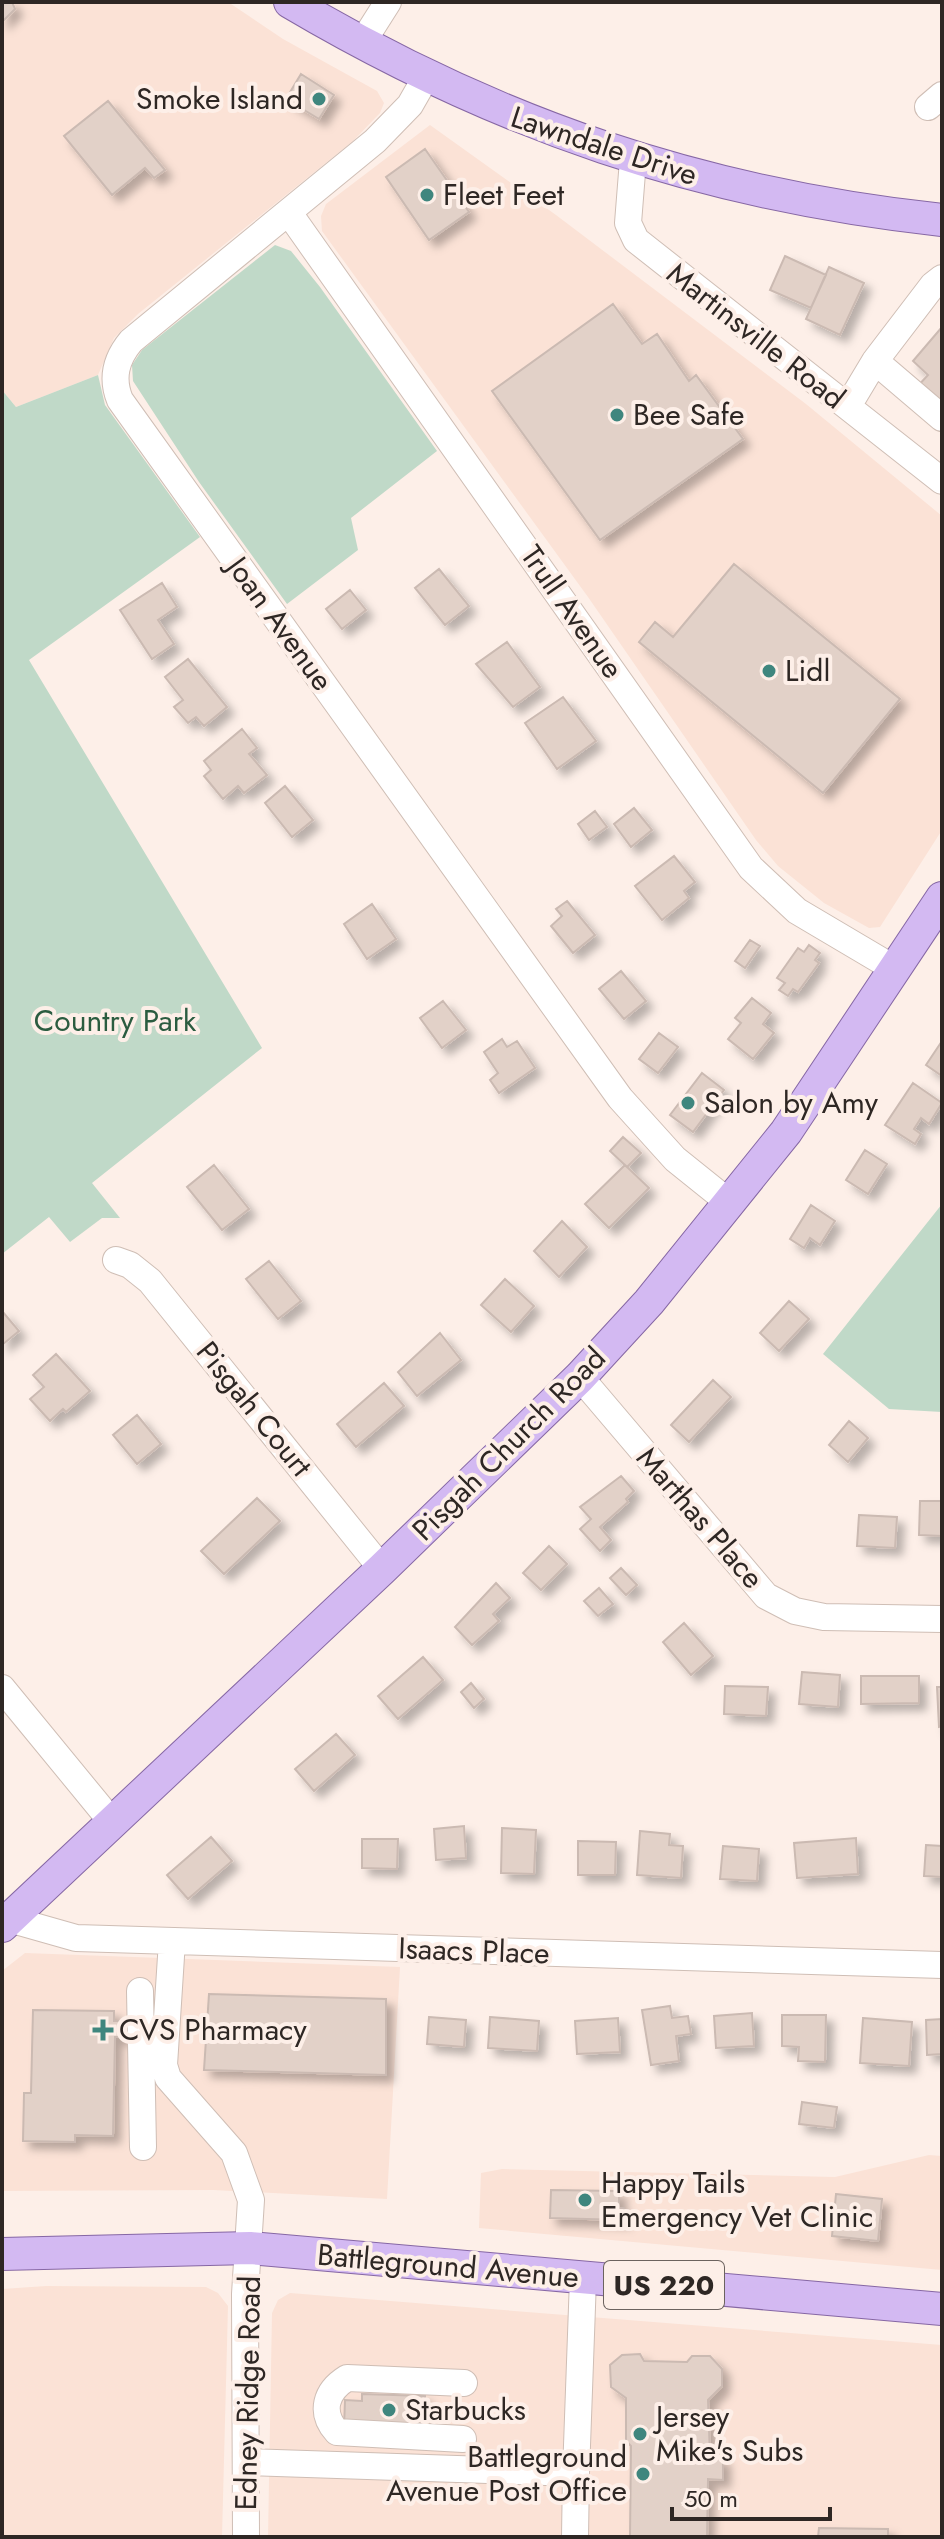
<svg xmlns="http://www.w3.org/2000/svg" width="944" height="2539" font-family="Jost,sans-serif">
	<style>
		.built { fill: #fbe2d6 }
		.green { fill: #c0d9c8 }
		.building { fill: #e2d1c8; stroke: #cbbab2; stroke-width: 2; filter: url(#shadow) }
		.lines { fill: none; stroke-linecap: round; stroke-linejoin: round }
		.minor-casing { stroke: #cfbeb5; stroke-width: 28 }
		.major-casing { stroke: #8667a4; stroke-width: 34 }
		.minor { stroke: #fff; stroke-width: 26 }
		.major { stroke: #d3b9f2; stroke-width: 32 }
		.poi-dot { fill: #3f867e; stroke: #fdefe8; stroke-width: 3 }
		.labels { text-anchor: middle; stroke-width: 8; stroke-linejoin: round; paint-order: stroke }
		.shield { fill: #fdefe8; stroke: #6c635f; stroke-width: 2 }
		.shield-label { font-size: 28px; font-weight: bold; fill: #2e2724 }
		.poi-label { font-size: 30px; fill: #2e2724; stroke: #fdefe8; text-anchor: start }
		.street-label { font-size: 30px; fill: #2e2724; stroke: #fdefe8 }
		.park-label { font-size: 30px; fill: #2b5c40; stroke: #fdefe8 }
	</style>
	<defs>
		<filter id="shadow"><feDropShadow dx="7" dy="7" stdDeviation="4" flood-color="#0004"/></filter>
	</defs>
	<rect width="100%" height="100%" fill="#fdefe8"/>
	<path class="built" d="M2,2H228L283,39L377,91L384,103L380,113L353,141L138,314L114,338L98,375L16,407L2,390Z
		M430,125L556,215L806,404L942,516V830L880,927L869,928L824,903L778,866L756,840L588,597L322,231L321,216L326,204Z
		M25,1953L400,1967L387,2199L213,2190L2,2191V1971Z
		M929,2155L942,2156V2270L479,2228L481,2173L502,2169L835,2177Z
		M46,2286L206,2287L218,2293L228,2306L222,2537H2V2289Z
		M290,2293L942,2345V2537H268L272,2313L278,2300Z"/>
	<path class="green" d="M275,245L291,251L320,287L437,451L351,518L358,550L287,604L199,482L133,381L132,365L142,350Z
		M98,375L105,405L200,537L29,660L262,1048L92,1183L120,1218H102L70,1242L49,1217L2,1254V390L16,407Z
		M942,1204V1412L889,1409L823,1354Z"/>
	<path class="building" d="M2,2H12L15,9L2,22Z
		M301,74L334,95L319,119L286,99Z
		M108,101L165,170L154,178L145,168L112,195L64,136Z
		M425,149L469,212L429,240L386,177Z
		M785,256L826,275L811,308L770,290Z
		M829,267L864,283L840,335L806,319Z
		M613,304L642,344L657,334L689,381L696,375L743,439L600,540L492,391Z
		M942,327V400L937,406L916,388L928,375L913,361Z
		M734,564L900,699L823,793L639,642L655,622L673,637Z
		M439,569L469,606L445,625L415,588Z
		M162,583L177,607L158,620L174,644L152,659L120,610Z
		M350,590L366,610L342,629L326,609Z
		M507,642L540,687L513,707L476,664Z
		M188,659L227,707L204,726L196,717L188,723L174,707L183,700L165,677Z
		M563,697L596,741L557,769L525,723Z
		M242,729L257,748L249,754L267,775L244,793L238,786L223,799L204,776L211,770L204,761Z
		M285,786L313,820L292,837L265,803Z
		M634,808L652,830L631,847L614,824Z
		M595,811L607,827L589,840L578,824Z
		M674,856L695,882L684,891L689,898L662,920L635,886Z
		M567,901L595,935L573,953L551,926L562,916L556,909Z
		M372,904L396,939L367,959L344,924Z
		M750,940L760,946L745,968L735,961Z
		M809,945L820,953L815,960L819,963L798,992L793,989L788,996L779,990L785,983L777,978L798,948L804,952Z
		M621,971L646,1001L624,1019L599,989Z
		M752,998L771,1013L763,1024L774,1033L753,1059L728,1039L741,1023L735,1018Z
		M443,1001L466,1030L442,1048L420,1018Z
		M659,1033L678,1047L658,1073L639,1059Z
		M502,1039L507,1047L517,1041L535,1068L499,1093L490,1080L498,1073L484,1052Z
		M942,1041V1076L926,1065Z
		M702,1073L724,1090L693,1132L670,1115Z
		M913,1083L942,1103L929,1124L921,1118L914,1129L921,1134L915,1144L885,1125Z
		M623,1137L641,1153L627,1167L610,1151Z
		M865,1150L887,1164L868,1194L846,1180Z
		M214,1165L249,1209L222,1230L187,1187Z
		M625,1165L649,1188L609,1228L585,1204Z
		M811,1205L835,1221L820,1245L810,1238L804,1248L790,1239Z
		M562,1221L587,1247L559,1277L534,1251Z
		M269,1261L301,1301L278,1319L246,1279Z
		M505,1279L534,1306L511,1332L481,1305Z
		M789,1301L809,1319L779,1351L760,1333Z
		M2,1311L19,1331L2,1345Z
		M440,1333L461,1360L417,1396L398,1372Z
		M56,1354L90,1391L66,1412L63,1409L50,1421L30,1399L44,1387L33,1375Z
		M713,1380L731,1397L689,1442L671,1425Z
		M384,1383L404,1406L356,1447L337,1424Z
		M137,1415L161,1444L137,1464L113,1435Z
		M849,1421L868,1438L848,1462L829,1445Z
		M621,1476L634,1491L626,1499L628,1502L600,1527L611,1540L600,1551L580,1529L591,1519L580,1507Z
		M257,1498L280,1521L224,1574L201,1551Z
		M920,1501H942V1536L919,1535Z
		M859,1515L897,1517L895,1548L857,1546Z
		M549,1546L567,1564L541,1590L523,1573Z
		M621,1568L637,1585L626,1595L610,1578Z
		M496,1583L510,1598L493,1614L499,1621L472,1645L455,1627Z
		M599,1588L613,1604L598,1616L584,1601Z
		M684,1623L713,1656L691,1675L663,1642Z
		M423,1657L443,1680L398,1719L378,1696Z
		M802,1672L840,1675L838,1707L799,1704Z
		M861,1676H919V1703L861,1704Z
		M471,1683L484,1699L474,1708L461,1692Z
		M725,1686L768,1687L766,1716L724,1714Z
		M937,1687H942V1726L939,1727Z
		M336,1734L355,1755L314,1791L295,1769Z
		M464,1826L466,1858L436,1860L434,1829Z
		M502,1828L536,1830L534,1874L501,1873Z
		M640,1831L670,1834L669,1845L683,1846L681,1878L637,1875Z
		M211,1837L232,1861L188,1899L167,1875Z
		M856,1838L858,1874L797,1878L794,1843Z
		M362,1839H398L397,1869L362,1868Z
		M578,1841L616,1842L615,1875H578Z
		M926,1845L942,1846V1877L924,1876Z
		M723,1846L759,1849L757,1881L720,1879Z
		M209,1994L386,1999V2075L204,2070Z
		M670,2006L672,2018L688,2016L691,2034L676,2036L679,2061L651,2065L642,2010Z
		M33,2010L114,2011V2021H133V2037H115L113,2136L75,2135V2142L23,2141L24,2093H31Z
		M752,2013L754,2046L716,2048L714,2016Z
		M782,2015H826L825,2062L798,2061L799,2047L782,2046Z
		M429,2017L466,2020L464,2047L427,2044Z
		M490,2017L539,2021L537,2051L488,2048Z
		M618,2018L620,2052L577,2054L575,2021Z
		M863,2018L912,2022L909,2066L860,2063Z
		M942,2019V2054L927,2055L926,2020Z
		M802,2102L837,2107L834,2128L799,2124Z
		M551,2190L619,2191V2208H624V2220L550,2218Z
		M836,2194L882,2199L878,2241L832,2236Z
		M640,2354L644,2361L687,2362L692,2356H710L722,2369V2386L708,2400L710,2457L723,2458V2480L708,2479L707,2537H630L631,2446L626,2441V2398L611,2387L610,2365L622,2355Z
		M362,2394L425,2396L424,2419L413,2418V2431L344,2428L345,2400L362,2401Z
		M819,2528L888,2529V2537H818Z"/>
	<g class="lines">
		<defs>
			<path id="minor" d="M362,43L388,2
				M426,77L410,105L375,141L131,341C116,359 111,378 120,400L620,1098L675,1159L731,1204
				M928,107L942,95
				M633,160L628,223L636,240L942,481
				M289,213L751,868L797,911L895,969
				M875,361L942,418
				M848,406L875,361L933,285L942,278
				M116,1260L130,1265L150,1281L382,1569
				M580,1377L766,1596L795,1611L824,1617L942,1619
				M2,1688L112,1822
				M9,1919L76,1938L942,1965
				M172,1941L164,2065L168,2078L234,2153L251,2200L245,2294L246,2537
				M140,1991L143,2147
				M463,2439L337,2432C319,2412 326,2391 347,2378L464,2383
				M246,2462L576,2473L583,2279
				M575,2537L576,2473"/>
			<path id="major" d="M290,2C498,125 702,194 942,220
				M2,1926L382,1569L580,1377L649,1302L786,1132L942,898
				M2,2254L250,2248L942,2309"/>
		</defs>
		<use href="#minor" class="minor-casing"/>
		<use href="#major" class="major-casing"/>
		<use href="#minor" class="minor"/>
		<use href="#major" class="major"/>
	</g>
	<g class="poi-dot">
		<circle cx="319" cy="99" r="8"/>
		<circle cx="427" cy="195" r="8"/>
		<circle cx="617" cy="415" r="8"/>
		<circle cx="769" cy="671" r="8"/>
		<circle cx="688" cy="1103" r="8"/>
		<path d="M99 2018h8v8h8v8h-8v8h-8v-8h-8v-8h8z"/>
		<circle cx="585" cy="2200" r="8"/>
		<circle cx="389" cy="2410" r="8"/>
		<circle cx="640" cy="2434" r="8"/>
		<circle cx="643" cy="2474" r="8"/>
	</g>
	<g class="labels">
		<rect class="shield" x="604" y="2261" width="120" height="48" rx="6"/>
		<g class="shield-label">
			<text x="664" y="2295">US 220</text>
		</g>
		<g class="poi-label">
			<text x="303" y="109" text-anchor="end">Smoke Island</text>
			<text x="443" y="205">Fleet Feet</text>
			<text x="633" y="425">Bee Safe</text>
			<text x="785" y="681">Lidl</text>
			<text x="704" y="1113">Salon by Amy</text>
			<text x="119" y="2040">CVS Pharmacy</text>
			<text x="601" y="2193">Happy Tails<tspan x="601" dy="34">Emergency Vet Clinic</tspan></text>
			<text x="405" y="2420">Starbucks</text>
			<text x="656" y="2427">Jersey<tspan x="656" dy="34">Mike's Subs</tspan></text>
			<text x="627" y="2467" text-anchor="end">Battleground<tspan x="627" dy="34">Avenue Post Office</tspan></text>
		</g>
		<g class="street-label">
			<text transform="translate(604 146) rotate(18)" y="10">Lawndale Drive</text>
			<text transform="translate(756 336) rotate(38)" y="10">Martinsville Road</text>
			<text transform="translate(572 612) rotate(55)" y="10">Trull Avenue</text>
			<text transform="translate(280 624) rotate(54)" y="10">Joan Avenue</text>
			<text transform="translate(254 1409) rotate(51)" y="10">Pisgah Court</text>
			<text transform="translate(509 1444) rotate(-45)" y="10">Pisgah Church Road</text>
			<text transform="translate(700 1518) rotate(49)" y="10">Marthas Place</text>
			<text transform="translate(474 1951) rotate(2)" y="10">Isaacs Place</text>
			<text transform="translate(448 2266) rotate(5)" y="10">Battleground Avenue</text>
			<text transform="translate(248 2393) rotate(-89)" y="10">Edney Ridge Road</text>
		</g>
		<g class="park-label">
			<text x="115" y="1031">Country Park</text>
		</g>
	</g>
	<rect width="944" height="2539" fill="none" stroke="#2e2724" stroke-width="8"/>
	<path d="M672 2507v12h158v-12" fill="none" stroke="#2e2724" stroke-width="4"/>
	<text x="684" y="2507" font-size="24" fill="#2e2724" stroke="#fdefe8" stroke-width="6" paint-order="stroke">50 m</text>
</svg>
